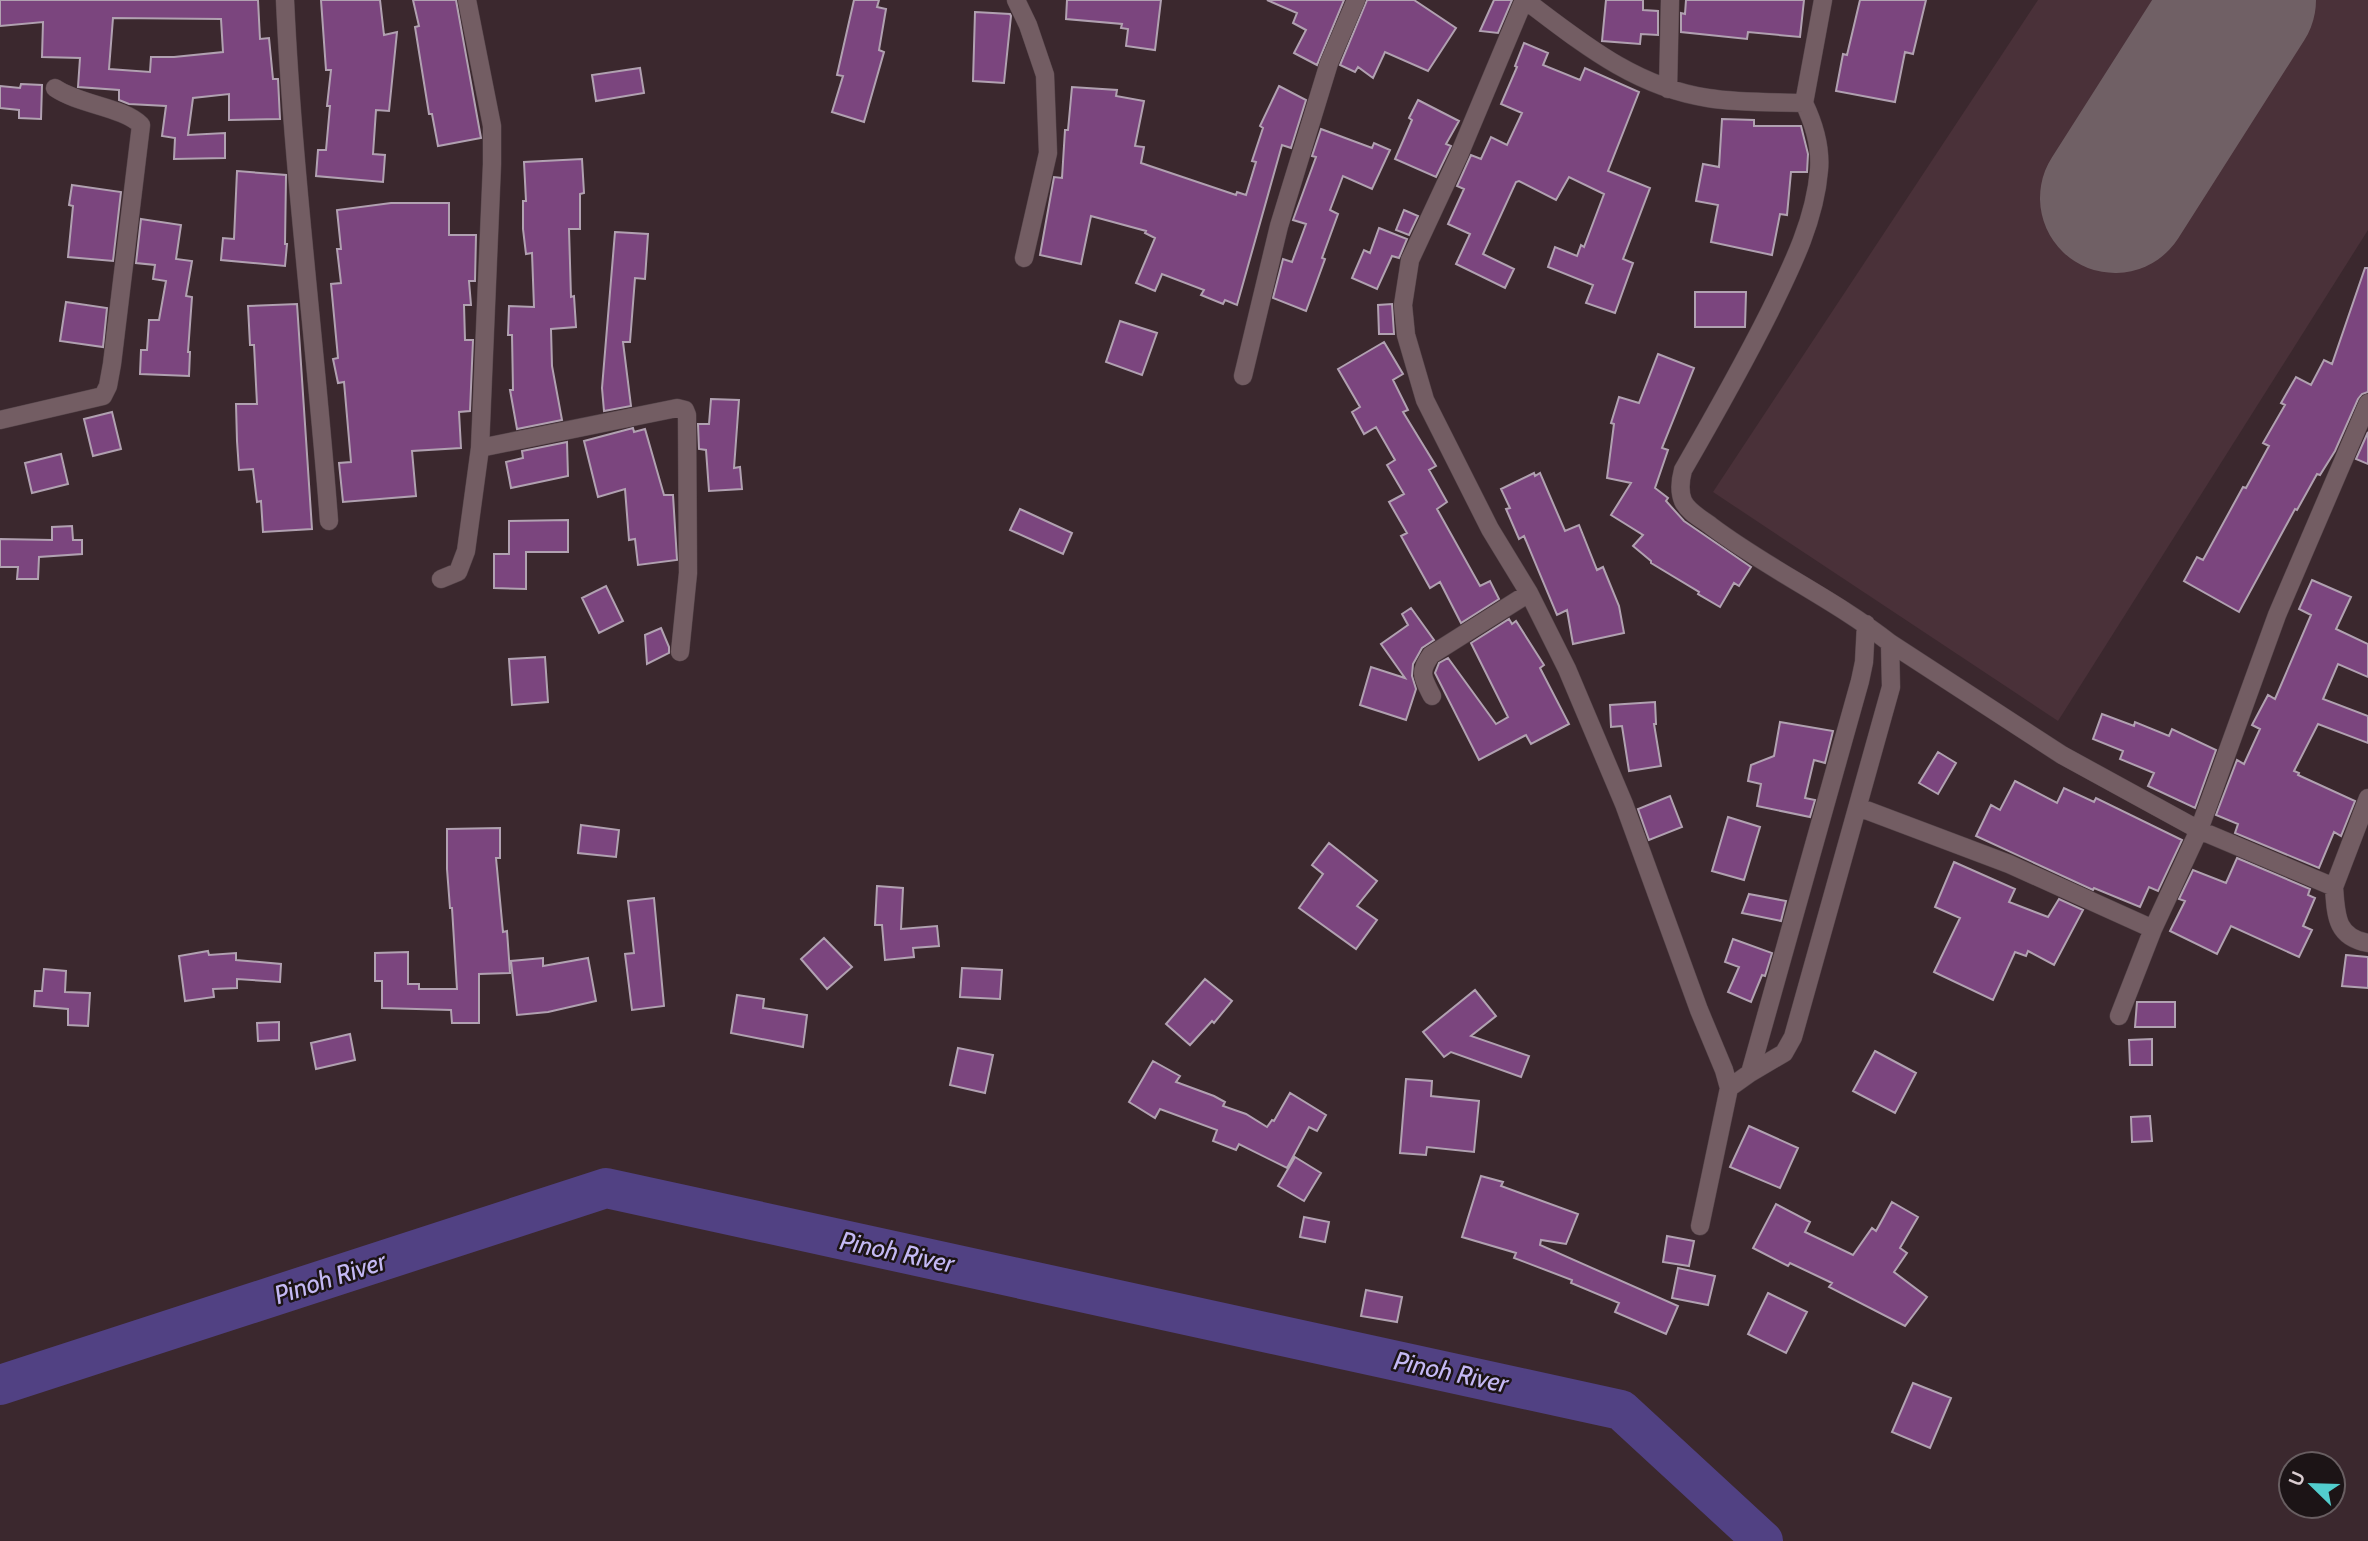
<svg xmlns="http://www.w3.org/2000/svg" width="2368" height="1541" font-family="Cabin,sans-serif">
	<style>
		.built { fill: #4a3139 }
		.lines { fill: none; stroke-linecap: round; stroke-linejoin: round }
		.river { stroke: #514183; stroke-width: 40 }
		.runway { stroke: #706065; stroke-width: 150 }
		.building { fill: #7b457e; stroke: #b1a1b1; stroke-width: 2; fill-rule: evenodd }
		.minor-casing { stroke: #55454a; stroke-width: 19 }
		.minor { stroke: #735d63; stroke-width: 18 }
		.labels { text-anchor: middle; stroke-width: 5; stroke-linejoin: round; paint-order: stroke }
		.water-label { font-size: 26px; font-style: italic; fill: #c4b9f4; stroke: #1c1416 }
	</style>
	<rect width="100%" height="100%" fill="#3b282e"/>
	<path class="built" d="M2038,0H2368V230L2058,721L1713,492Z"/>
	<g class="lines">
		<path class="river" d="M0,1385L606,1188L1621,1410L1763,1541"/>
		<path class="runway" d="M2115,198L2241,0"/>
	</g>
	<path class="building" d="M0,0H258L260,39L269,38L273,79H278L280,119L229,120V94L193,98L188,135L225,133V158L174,159L175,138L162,136L166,106L129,104L119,100V90L78,87L80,58L42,57L43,22L0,26ZM113,18L221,19L223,52L174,57H151L150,72L109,69Z
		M321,0H380L384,35L397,32L389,111L376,110L373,154L385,155L383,182L316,176L318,150H326L330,106H327L331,70H326Z
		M413,0H456L481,138L438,146L432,114H429L415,27L419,26Z
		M854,0H879L877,7L886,9L879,50L884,52L864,122L832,112L843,76L837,75Z
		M1067,0H1161L1155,50L1126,46L1128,29L1121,28L1122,24L1066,19Z
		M1267,0H1344L1317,65L1294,53L1306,30L1293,23L1297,13Z
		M1367,0H1414L1456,28L1428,71L1385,52L1373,78L1358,67L1355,72L1340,65Z
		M1494,0H1512L1498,33L1480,31Z
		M1606,0H1643V10L1658,11V35L1641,34L1640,44L1602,41Z
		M1686,0H1804L1800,37L1748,32L1747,39L1681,32V13L1685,14Z
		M1860,0H1926L1913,54L1905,52L1895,102L1836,91L1843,54L1847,55Z
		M975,12L1010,14L1011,16L1004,83L973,81Z
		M1524,43L1548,53L1543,65L1580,80L1585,68L1639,92L1608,171L1650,188L1623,259L1633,263L1615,313L1586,303L1593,285L1548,267L1555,247L1577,256L1581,245L1584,247L1604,194L1569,177L1556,200L1519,181L1516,182L1483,254L1514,269L1505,288L1456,264L1470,234L1448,224L1464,189L1457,186L1471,155L1481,159L1491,137L1507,145L1522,113L1501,104L1517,67L1515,66Z
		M640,68L644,93L596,101L592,75Z
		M21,84L42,85L41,119L19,118V110L0,108V86L20,88Z
		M1279,86L1306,100L1291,148L1282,145L1237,305L1225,300L1223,304L1201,295L1204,290L1162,274L1155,291L1136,283L1155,238L1145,233L1146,231L1091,216L1081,264L1040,255L1054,177L1062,178L1065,130H1068L1072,87L1117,90L1116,96L1144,101L1135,146L1144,147L1141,163L1236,195L1237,192L1246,195L1256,162L1252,161L1263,128L1260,126Z
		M1418,100L1459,121L1446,144L1451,146L1436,177L1395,159L1412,120L1409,118Z
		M1722,119L1754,120V126H1801L1808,154L1807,172H1791L1787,215L1780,214L1772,255L1711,242L1718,205L1696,201L1703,164L1719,167Z
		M1321,129L1372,148L1374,143L1390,150L1372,189L1343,176L1330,210L1338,214L1322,258L1325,259L1306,311L1273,298L1283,259L1292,262L1306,224L1293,220L1316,157L1312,156Z
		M582,159L584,193L580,194V229H569L571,297L574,296L576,327L551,329L552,366L562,420L517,429L510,390H513L512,335H508L509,306L534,307L532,253L526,254L523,229V201H526L524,162Z
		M237,171L286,175L285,244H287L285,266L221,260L223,238L234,239Z
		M72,185L121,192L113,261L68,257L73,206L69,205Z
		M391,203H449V235H476L475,281H469L471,305H464L465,340H473L470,411L459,412L461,448L412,451L416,496L343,502L339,463L351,462L344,382L338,383L333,359L338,358L331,284L341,283L337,249H341L337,210Z
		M1404,210L1418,216L1409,235L1396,230Z
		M141,219L181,225L176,259L192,261L186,296L192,297L188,352H190L189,376L140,374L141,350H147L149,320H159L166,281L153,279L155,265L136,263Z
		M1379,228L1407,239L1399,258L1392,256L1377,289L1352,278L1364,250L1370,253Z
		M615,232L648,234L645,279L635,278L630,342H623L631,406L604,411L602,388Z
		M2365,268H2368V392L2362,394L2358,399L2335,451L2320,475L2317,474L2297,510L2295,509L2239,612L2184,581L2197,557L2203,560L2243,487L2246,488L2269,446L2263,443L2285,405L2281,403L2296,377L2311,385L2324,360L2332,364Z
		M1695,292H1746L1745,327H1695Z
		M66,302L107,308L103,347L60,341Z
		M297,304L312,529L263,532L261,501L257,502L253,469L239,470L237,441L236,404H257L254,345H250L248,306Z
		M1392,304L1394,334H1379L1378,305Z
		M1120,321L1157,333L1142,375L1106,362Z
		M1384,342L1403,374L1393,380L1408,410L1403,412L1436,466L1429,470L1447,502L1437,509L1480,586L1490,581L1499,599L1461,623L1440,582L1430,588L1401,536L1407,533L1389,502L1404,494L1387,465L1395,460L1376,427L1364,434L1352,412L1360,407L1338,369Z
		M1658,354L1694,368L1662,448L1668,450L1655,488L1668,498L1666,501L1684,521L1751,567L1739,586L1734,583L1720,607L1698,594L1699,592L1651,563V561L1633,546L1643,535L1611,515L1631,483L1607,478L1614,424L1611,423L1619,397L1639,403Z
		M711,399L739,400L734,468L740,467L742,489L709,491L706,450L699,449L698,424H709Z
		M112,412L121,449L93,456L84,419Z
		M633,428L634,432L645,429L664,495H673L677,560L638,565L635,539L629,540L625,489L598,497L584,441Z
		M2368,432V464L2356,459Z
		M567,442L568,476L511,488L506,462L523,458L522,451Z
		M61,454L68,484L32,493L25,463Z
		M1534,473L1535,476L1540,473L1565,531L1579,525L1597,570L1603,567L1619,606L1624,633L1573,644L1567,610L1557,615L1524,536L1519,539L1506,509L1510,508L1501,489Z
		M1020,509L1072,533L1063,554L1010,530Z
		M568,520V552H526V589L494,588V554H509V521Z
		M72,526L73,540H82V554L39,557L38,579H17L18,567H0V539L52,540V527Z
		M2312,580L2351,597L2336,629L2368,644V677L2338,664L2323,699L2368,716V743L2318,724L2294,771L2299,773L2298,775L2355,801L2341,836L2334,832L2319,868L2235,833L2238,824L2216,815L2237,760L2244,764L2260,729L2252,725L2268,695L2275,699L2311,615L2299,609Z
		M606,586L623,621L599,633L582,598Z
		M1411,608L1434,640L1422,648L1413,664L1412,676L1416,689L1406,720L1360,705L1371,667L1405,678L1381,644L1408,625L1402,614Z
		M1509,619L1512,624L1516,621L1544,665L1540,668L1569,724L1531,744L1526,735L1479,760L1435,673L1439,663L1448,658L1496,724L1508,717L1471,643Z
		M661,628L669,647V653L647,664L645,635Z
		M545,657L548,702L512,705L509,659Z
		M1655,702L1656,724H1654L1661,766L1629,771L1622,726L1611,727L1610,705Z
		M2102,714L2134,726L2135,722L2169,736L2172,729L2216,750L2195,808L2148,786L2154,773L2120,759L2123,751L2093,739Z
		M1780,722L1833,731L1825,763L1814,760L1805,798L1815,800L1810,817L1757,806L1761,784L1748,781L1751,765L1774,756Z
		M1938,752L1956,763L1938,794L1919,783Z
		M2015,781L2057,803L2064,788L2094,802L2096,798L2182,840L2158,891L2149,887L2140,907L2094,888L2093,890L1976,836L1991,805L2000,810Z
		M1670,796L1682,827L1649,840L1638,809Z
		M1728,817L1760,827L1744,880L1712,871Z
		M581,825L619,830L616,857L578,853Z
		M500,828V858H496L503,932L507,931L510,973L479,974V1023H452L451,1010L382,1008V981H375V953L408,952V984H419V989H457L452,908H450L447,869V829Z
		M1329,843L1377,881L1357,906L1377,920L1356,949L1299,908L1323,874L1312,865Z
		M2237,858L2310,889L2308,895L2315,898L2303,926L2312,930L2299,957L2231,926L2217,954L2170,931L2185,901L2179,899L2193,870L2226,883Z
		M1954,862L2015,889L2009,902L2048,917L2059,899L2083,910L2054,965L2028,951L2026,956L2015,952L1993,1000L1934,972L1960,918L1935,907Z
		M877,886L903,888L901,929L937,926L939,946L913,948L914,957L885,960L882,925H875Z
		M1749,894L1786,901L1781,921L1742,913Z
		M654,898L664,1006L632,1010L625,954L634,953L628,901Z
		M824,938L852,967L827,989L801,959Z
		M1733,939L1772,953L1765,976L1762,975L1751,1002L1728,992L1739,967L1725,962Z
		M208,951L209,955L236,953V960L281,964L280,982L237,979V988L213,989L214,997L185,1001L179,956Z
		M2346,955L2368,957V988L2342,986Z
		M543,958V966L588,958L596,1001L548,1012L517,1015L511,961Z
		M962,968L1002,970L1000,999L960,997Z
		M44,969L66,971L65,992L90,993L88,1026L68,1025V1009L34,1006L35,991H42Z
		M1205,979L1232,1001L1214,1023L1212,1021L1190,1045L1166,1024Z
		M1475,990L1496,1016L1471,1036L1529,1056L1521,1077L1451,1052L1444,1057L1423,1032Z
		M737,995L764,999L763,1008L807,1015L803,1047L731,1033Z
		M2137,1002H2175V1027H2135Z
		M279,1022V1040L258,1041L257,1023Z
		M350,1034L355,1060L316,1069L311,1043Z
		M2152,1039V1065H2130L2129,1040Z
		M958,1048L993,1055L985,1093L950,1085Z
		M1875,1051L1916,1073L1895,1113L1853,1091Z
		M1153,1061L1180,1076L1176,1082L1214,1096L1225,1102L1223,1106L1246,1114L1267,1127L1272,1120L1274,1121L1290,1093L1326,1115L1317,1131L1309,1127L1287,1168L1239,1144L1236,1150L1213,1141L1217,1130L1160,1109L1155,1118L1129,1102Z
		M1406,1079L1432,1081L1431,1096L1479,1101L1474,1152L1427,1147L1426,1155L1400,1153Z
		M2150,1116L2152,1141L2132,1142L2131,1117Z
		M1749,1126L1798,1148L1780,1188L1730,1167Z
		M1295,1157L1321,1173L1304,1201L1278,1186Z
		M1481,1176L1503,1182L1501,1186L1578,1214L1566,1244L1541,1240L1540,1245L1678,1306L1666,1334L1615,1312L1619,1303L1571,1283L1572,1280L1514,1258L1516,1253L1462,1237Z
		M1892,1202L1918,1217L1900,1248L1907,1253L1894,1272L1927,1297L1905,1326L1829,1287L1832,1283L1790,1263L1788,1266L1753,1248L1776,1204L1810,1222L1805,1232L1853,1255L1872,1228L1876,1231Z
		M1304,1217L1329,1222L1325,1242L1300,1237Z
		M1667,1236L1694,1241L1689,1266L1663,1262Z
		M1678,1268L1715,1276L1708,1305L1672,1298Z
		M1366,1290L1402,1297L1397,1322L1361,1316Z
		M1768,1293L1807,1312L1786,1353L1748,1334Z
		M1913,1383L1951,1398L1930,1448L1892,1432Z"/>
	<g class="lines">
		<defs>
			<path id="minor" d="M285,0C293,175 316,347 329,521
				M1016,0L1028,25L1045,75L1048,153L1024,258
				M1524,0L1459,155L1410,260L1403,305L1406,335L1425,400L1490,529L1529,593L1567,669L1624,804L1699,1010L1724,1070L1729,1088L1700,1226
				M1525,0C1582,43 1635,87 1708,98C1739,103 1772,102 1804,103C1814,124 1821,147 1819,170C1815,220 1792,266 1770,311C1743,365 1713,418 1683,470C1680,481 1679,491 1683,501C1688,512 1702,519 1711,526C1768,569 1834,599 1890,643L2062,755L2199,830L2334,887C2336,916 2336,937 2368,943
				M1668,89L1670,0
				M1804,103L1823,0
				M1243,376L1279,226L1329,63L1356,0
				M0,420L103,396L108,386L112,364L141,125C123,107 80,105 55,88
				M480,448L677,408L685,410L687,415L688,573L680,652
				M441,579L458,572L466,551L480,448L492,164V126L467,0
				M1432,696C1423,678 1418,673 1431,655L1529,593
				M1858,807L2009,864L2153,929
				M2334,887L2368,798
				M2119,1016L2153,929L2199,830L2277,615L2368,403
				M1750,1073L1784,1053L1793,1037L1891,687L1890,643
				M1729,1088L1750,1073L1860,681L1864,662L1866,624"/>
		</defs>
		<use href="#minor" class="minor-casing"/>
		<use href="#minor" class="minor"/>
	</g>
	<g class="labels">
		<g class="water-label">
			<text transform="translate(897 1252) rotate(12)" y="9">Pinoh River</text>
			<text transform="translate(330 1278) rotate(-18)" y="9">Pinoh River</text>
			<text transform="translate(1451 1372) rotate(12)" y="9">Pinoh River</text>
		</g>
	</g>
	<g transform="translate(2312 1485) rotate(293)"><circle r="33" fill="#1c1416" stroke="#685e61" stroke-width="2"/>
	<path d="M0-5L12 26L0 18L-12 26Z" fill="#52cdcd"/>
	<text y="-10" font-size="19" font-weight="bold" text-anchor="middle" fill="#dacdd1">U</text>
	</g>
</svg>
